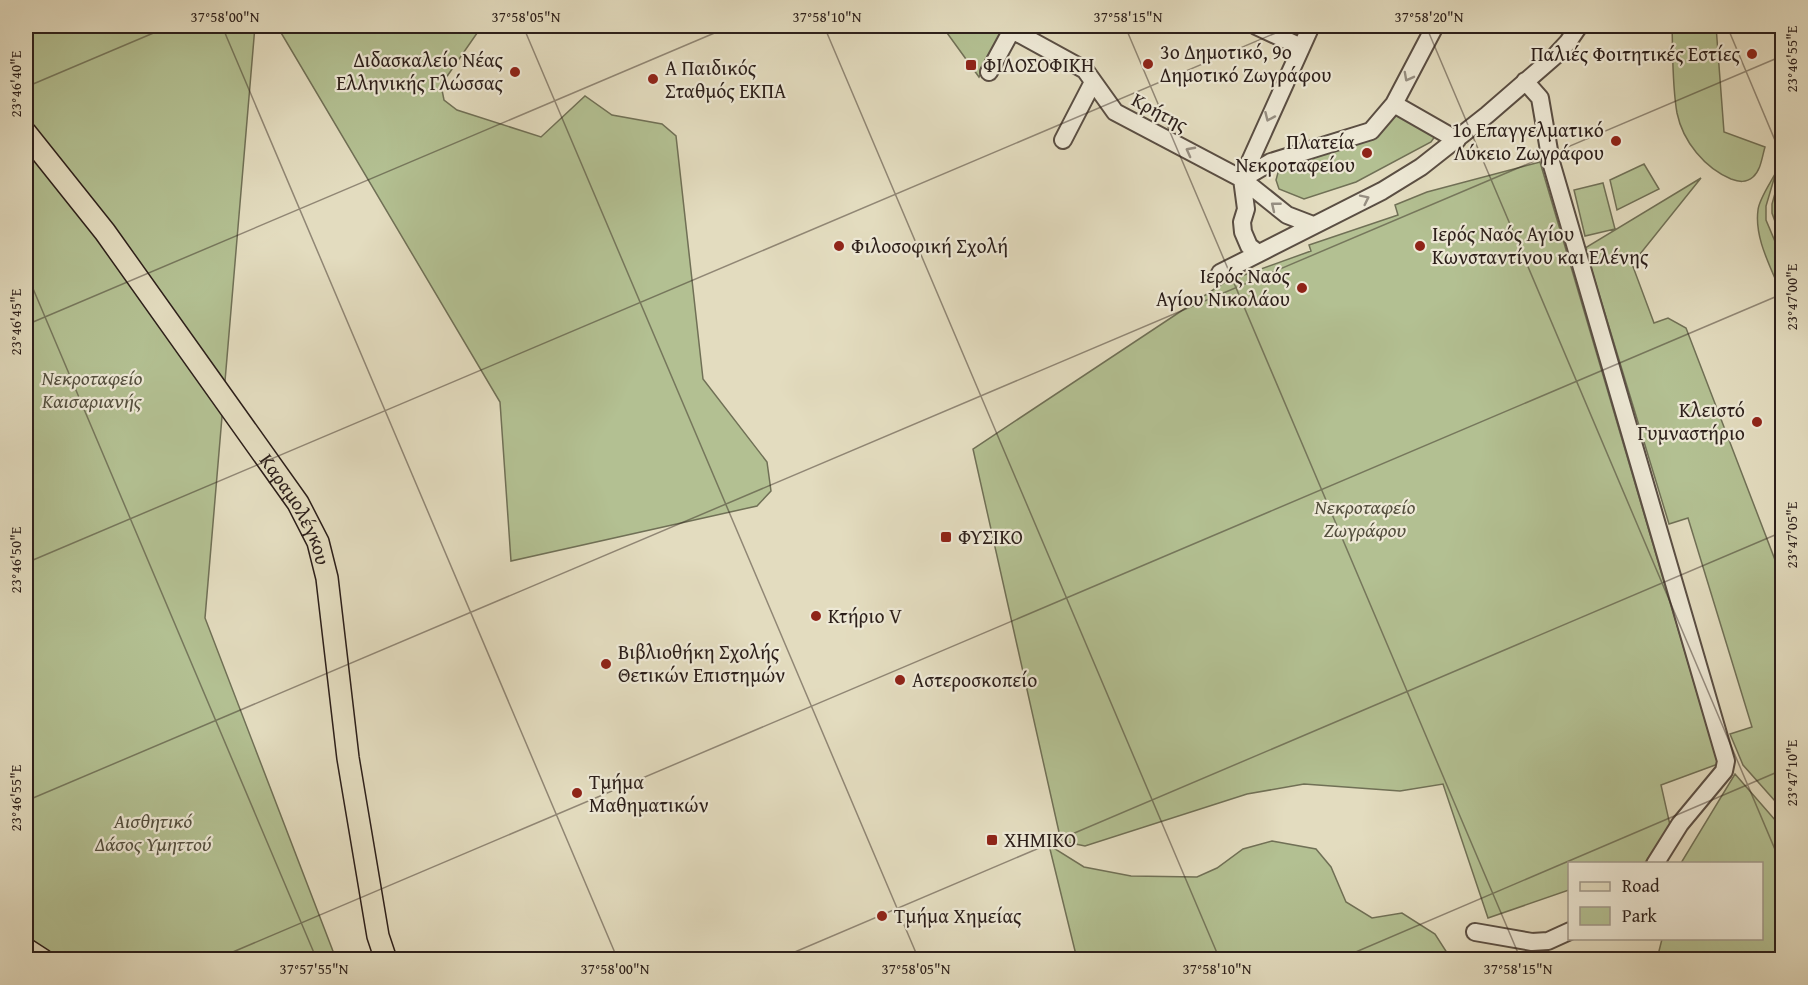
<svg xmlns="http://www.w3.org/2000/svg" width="1808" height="985" font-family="'Gentium Book Plus',serif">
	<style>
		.green { fill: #b3c092; stroke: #707056; stroke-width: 1.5 }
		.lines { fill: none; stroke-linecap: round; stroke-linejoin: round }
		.minor-casing { stroke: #5a4e43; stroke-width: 20 }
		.major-casing { stroke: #2c1f1a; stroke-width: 24 }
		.minor { stroke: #ede8d5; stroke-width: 16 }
		.major { stroke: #e3dcbf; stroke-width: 21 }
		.oneway { stroke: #968e81 }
		.ticks { fill: none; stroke: #2c1f1a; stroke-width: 1.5; stroke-opacity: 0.45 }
		.poi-dot { fill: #8f2418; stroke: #ede8d5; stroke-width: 2 }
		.labels { text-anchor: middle; stroke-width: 4.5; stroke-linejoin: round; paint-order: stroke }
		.poi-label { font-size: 20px; fill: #2c1f1a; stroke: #ede8d5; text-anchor: start }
		.street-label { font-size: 20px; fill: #2c1f1a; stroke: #ede8d5 }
		.park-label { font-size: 20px; font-style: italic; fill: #544f3e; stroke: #ede8d5 }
		.neatline { fill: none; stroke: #2c1f1a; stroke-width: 2 }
		.ticks-label { font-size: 15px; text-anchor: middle; fill: #2c1f1a }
	</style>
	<rect width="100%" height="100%" fill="#e3dcbf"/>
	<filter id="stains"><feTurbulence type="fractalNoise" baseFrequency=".00333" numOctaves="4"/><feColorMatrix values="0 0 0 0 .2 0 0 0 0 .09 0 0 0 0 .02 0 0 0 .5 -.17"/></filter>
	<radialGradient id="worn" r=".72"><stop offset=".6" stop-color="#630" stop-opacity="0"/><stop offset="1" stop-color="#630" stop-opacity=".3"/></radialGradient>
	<path class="green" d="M26,26H255L205,618L336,959H26Z
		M277,26H407L429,30L441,26H482L441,85L444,100L457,110L541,137L585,96L612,115L662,124L676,136L703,379L767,462L771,491L757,506L511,561L500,402Z
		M942,26H997L1005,31L979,77Z
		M1672,26H1716L1724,132L1765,147C1762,157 1761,170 1753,177C1746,183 1739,182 1731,179C1705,168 1683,142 1677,113C1672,85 1673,54 1672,26Z
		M1396,114L1436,135L1431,142L1356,182L1304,199L1279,189L1276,180L1279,169L1288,163Z
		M1540,162L1718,764L1661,785L1670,825L1645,863L1570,864L1569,890L1488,918L1443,784L1400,791L1304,784L1247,794L1085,846L1061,841L973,449L1225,282L1311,251L1309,245L1398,215L1395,205L1427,192Z
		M1644,164L1659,189L1617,210L1610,180Z
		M1782,168V241L1772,213V204Z
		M1776,172L1766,206V220L1782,258V295C1772,269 1754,239 1758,210C1759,199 1771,182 1776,172Z
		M1701,178L1632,264L1654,323L1668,318L1686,328L1782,578V809L1743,765L1730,734L1752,727L1688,518L1669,524L1585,248Z
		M1603,183L1615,229L1585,236L1574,190Z
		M1735,774L1782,828V959H1657L1662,939L1762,938V864L1681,863Z
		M1272,841L1316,849L1331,867L1346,902L1372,918L1402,913L1435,934L1451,959H1077L1049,845L1084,867L1131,876L1197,877L1217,868L1243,849Z"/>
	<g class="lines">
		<defs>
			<path id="minor" d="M1007,26L1012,30L1085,70L1115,112L1242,179L1287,215L1313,225
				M1256,26L1301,47
				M989,72L1014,26
				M1525,81L1540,98L1551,162L1726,761L1724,771L1680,824L1655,864
				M1394,104L1457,140
				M1063,140L1093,82
				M1242,179L1271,162L1371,131L1394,104L1435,26
				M1258,253L1249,246L1243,232L1242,222L1246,209L1242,179L1311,26
				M1220,273L1382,191L1421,167L1487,115L1555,56L1568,42L1579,26
				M1475,932L1532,942L1548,941L1570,931"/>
			<g id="major">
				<path id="s1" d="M26,133L105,232L298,503L318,542L327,578L348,758L378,936L386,960"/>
				<path d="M26,949L43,960"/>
			</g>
		</defs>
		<use href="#minor" class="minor-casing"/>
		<use href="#major" class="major-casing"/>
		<use href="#minor" class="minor"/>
		<use href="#major" class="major"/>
	</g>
	<defs><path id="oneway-chevron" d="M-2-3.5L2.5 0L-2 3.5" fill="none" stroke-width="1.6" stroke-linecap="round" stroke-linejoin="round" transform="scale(1.5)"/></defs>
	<g class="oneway">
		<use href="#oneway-chevron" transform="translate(1408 77) rotate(118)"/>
		<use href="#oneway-chevron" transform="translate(1269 117) rotate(114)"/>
		<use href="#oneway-chevron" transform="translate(1190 151) rotate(-152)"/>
		<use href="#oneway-chevron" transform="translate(1365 199) rotate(-26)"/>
		<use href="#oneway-chevron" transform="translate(1275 206) rotate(-141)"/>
	</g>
	<path class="ticks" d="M222,26L618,960M523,26L919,960M824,26L1220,960M1125,26L1521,960M1426,26L1782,866M1727,26L1782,157M26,87L170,26M26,272L317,960M26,325L731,26M26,563L1292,26M26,801L1782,56M214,960L1782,294M776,960L1782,532M1337,960L1782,770"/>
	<g class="poi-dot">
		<circle cx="1752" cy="54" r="6"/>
		<circle cx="1148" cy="64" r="6"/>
		<rect x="965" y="59" width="12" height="12" rx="3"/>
		<circle cx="515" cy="72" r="6"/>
		<circle cx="653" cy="79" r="6"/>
		<circle cx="1616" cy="141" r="6"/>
		<circle cx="1367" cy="153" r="6"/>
		<circle cx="839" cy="246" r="6"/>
		<circle cx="1420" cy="246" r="6"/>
		<circle cx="1302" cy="288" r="6"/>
		<circle cx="1757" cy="422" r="6"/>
		<rect x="940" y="531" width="12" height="12" rx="3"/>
		<circle cx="816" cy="616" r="6"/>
		<circle cx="606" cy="664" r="6"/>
		<circle cx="900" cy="680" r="6"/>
		<circle cx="577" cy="793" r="6"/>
		<rect x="986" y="834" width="12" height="12" rx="3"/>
		<circle cx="882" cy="916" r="6"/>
	</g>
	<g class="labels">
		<g class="poi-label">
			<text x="1160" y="59">3ο Δημοτικό, 9ο<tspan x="1160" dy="23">Δημοτικό Ζωγράφου</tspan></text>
			<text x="1740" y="61" text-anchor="end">Παλιές Φοιτητικές Εστίες</text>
			<text x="503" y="67" text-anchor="end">Διδασκαλείο Νέας<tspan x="503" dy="23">Ελληνικής Γλώσσας</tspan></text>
			<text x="983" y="72">ΦΙΛΟΣΟΦΙΚΗ</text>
			<text x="665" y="75">Α Παιδικός<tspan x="665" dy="23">Σταθμός ΕΚΠΑ</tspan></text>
			<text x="1604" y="137" text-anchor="end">1ο Επαγγελματικό<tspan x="1604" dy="23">Λύκειο Ζωγράφου</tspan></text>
			<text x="1355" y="149" text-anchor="end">Πλατεία<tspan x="1355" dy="23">Νεκροταφείου</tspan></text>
			<text x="1432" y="241">Ιερός Ναός Αγίου<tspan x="1432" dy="23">Κωνσταντίνου και Ελένης</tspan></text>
			<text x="851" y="253">Φιλοσοφική Σχολή</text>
			<text x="1290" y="283" text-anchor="end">Ιερός Ναός<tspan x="1290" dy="23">Αγίου Νικολάου</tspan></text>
			<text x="1745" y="417" text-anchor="end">Κλειστό<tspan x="1745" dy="23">Γυμναστήριο</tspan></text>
			<text x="958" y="544">ΦΥΣΙΚΟ</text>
			<text x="828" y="623">Κτήριο V</text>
			<text x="618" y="659">Βιβλιοθήκη Σχολής<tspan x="618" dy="23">Θετικών Επιστημών</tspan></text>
			<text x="912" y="687">Αστεροσκοπείο</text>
			<text x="589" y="789">Τμήμα<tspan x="589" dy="23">Μαθηματικών</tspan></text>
			<text x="1004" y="847">ΧΗΜΙΚΟ</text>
			<text x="894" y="923">Τμήμα Χημείας</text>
		</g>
		<g class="street-label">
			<text transform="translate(1160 112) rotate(28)" y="7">Κρήτης</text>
			<text dy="7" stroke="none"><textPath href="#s1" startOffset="464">Καραμολέγκου</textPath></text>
		</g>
		<g class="park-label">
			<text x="92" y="385">Νεκροταφείο<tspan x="92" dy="23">Καισαριανής</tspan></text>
			<text x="1365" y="514">Νεκροταφείο<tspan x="1365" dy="23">Ζωγράφου</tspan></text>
			<text x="153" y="828">Αισθητικό<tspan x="153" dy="23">Δάσος Υμηττού</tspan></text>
		</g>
	</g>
	<rect width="1808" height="985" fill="none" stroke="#e3dcbf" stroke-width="66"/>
	<rect x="1568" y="862" width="195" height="78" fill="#ede8d5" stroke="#a0988a" stroke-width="1.5"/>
	<rect x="1580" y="882" width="30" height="9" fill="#e3dcbf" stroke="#a0988a" stroke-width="1.5"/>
	<text x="1622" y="892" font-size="18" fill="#2c1f1a">Road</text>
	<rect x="1580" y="907" width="30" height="18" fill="#b3c092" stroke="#a0988a" stroke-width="1.5"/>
	<text x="1622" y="922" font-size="18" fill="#2c1f1a">Park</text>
	<rect x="33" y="33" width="1742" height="919" class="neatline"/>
	<g class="ticks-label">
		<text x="225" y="22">37°58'00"N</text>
		<text x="526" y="22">37°58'05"N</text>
		<text x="827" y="22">37°58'10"N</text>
		<text x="1128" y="22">37°58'15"N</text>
		<text x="1429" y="22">37°58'20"N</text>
		<text transform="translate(1792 59) rotate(-90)" y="5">23°46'55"E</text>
		<text transform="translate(16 84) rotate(-90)" y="5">23°46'40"E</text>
		<text transform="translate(1792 297) rotate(-90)" y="5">23°47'00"E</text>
		<text transform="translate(16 322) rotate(-90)" y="5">23°46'45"E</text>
		<text transform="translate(1792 535) rotate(-90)" y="5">23°47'05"E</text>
		<text transform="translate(16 560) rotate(-90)" y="5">23°46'50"E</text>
		<text transform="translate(1792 773) rotate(-90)" y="5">23°47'10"E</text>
		<text transform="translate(16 798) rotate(-90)" y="5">23°46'55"E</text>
		<text x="314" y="974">37°57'55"N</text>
		<text x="615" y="974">37°58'00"N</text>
		<text x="916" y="974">37°58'05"N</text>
		<text x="1217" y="974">37°58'10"N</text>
		<text x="1518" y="974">37°58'15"N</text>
	</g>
	<rect width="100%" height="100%" filter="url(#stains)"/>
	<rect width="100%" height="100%" fill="url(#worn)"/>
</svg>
